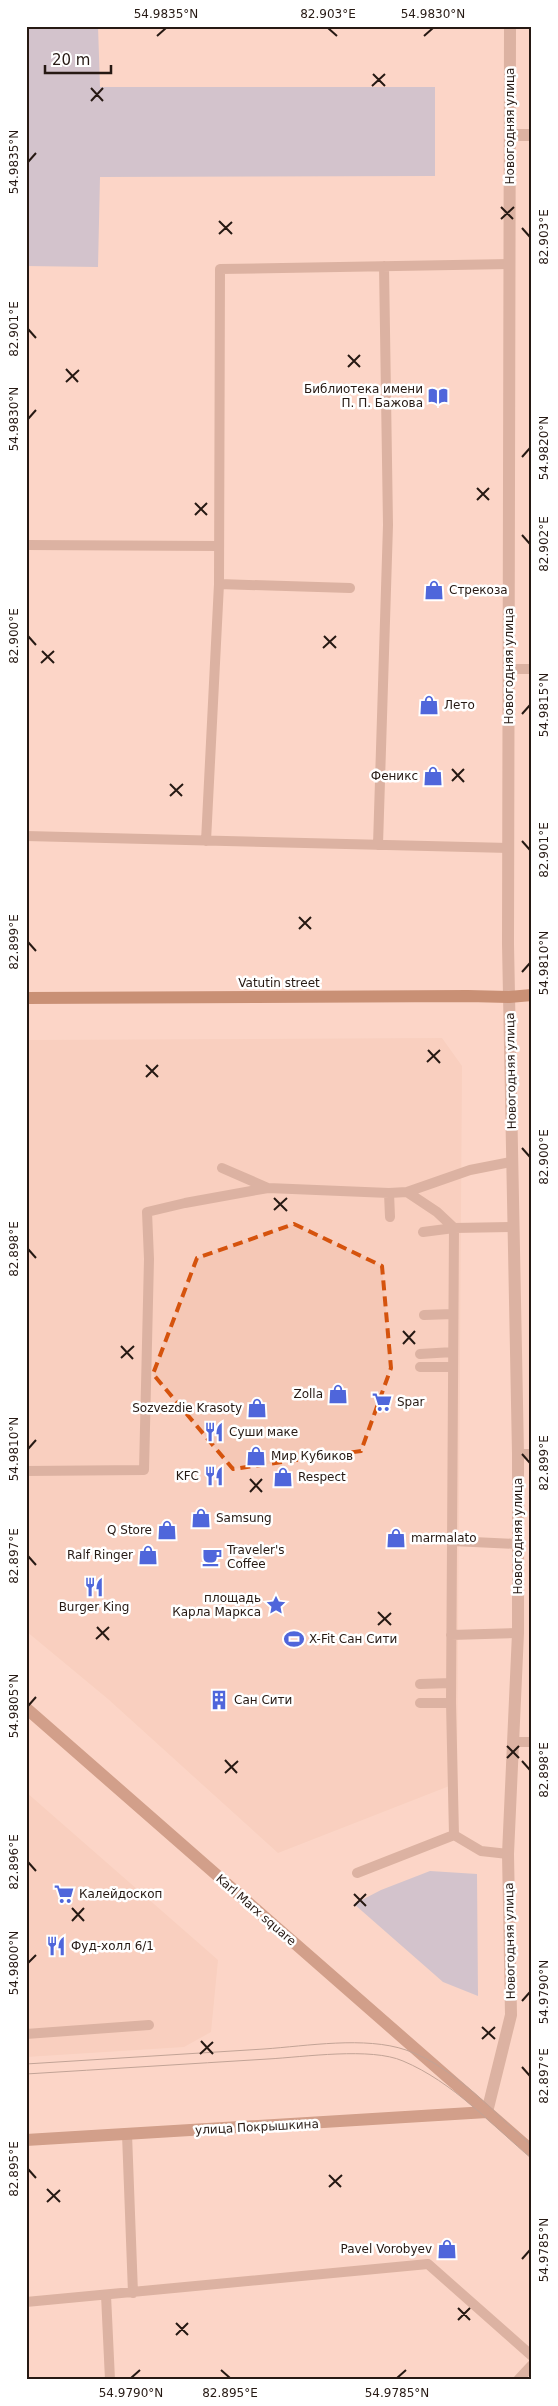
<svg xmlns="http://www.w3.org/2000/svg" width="558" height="2406" font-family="'DejaVu Sans',sans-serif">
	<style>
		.built { fill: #f5c8b6 }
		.green { fill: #a2aed2 }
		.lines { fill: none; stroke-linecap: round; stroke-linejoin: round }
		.service { stroke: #b78875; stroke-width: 10 }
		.minor { stroke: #b78875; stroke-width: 12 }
		.tertiary { stroke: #b78875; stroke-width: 12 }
		.secondary { stroke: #9f5d40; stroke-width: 12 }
		.primary { stroke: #8c3c13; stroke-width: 12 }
		.tram { stroke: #7d665c; stroke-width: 1 }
		.marked { fill: none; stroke: #d5530d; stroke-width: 4; stroke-dasharray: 10 6; stroke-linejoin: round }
		.ticks { fill: none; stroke: #261913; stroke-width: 2 }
		.labels { text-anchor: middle; stroke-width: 5; stroke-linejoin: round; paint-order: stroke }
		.street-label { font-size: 12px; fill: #261913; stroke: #fff }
		.poi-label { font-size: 12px; fill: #261913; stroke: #fff; text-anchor: start }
		.neatline { fill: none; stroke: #261913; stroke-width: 2 }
		.ticks-label { font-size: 12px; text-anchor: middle; fill: #261913 }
	</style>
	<rect width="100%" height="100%" fill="#fcd6c7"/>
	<path class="built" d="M442,1038L462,1066L457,1783L278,1853L108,1699L26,1631V1040Z
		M26,1792L218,1960L211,2032L184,2047L26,2057Z"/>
	<path class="green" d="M26,26H98L100,87H435V176L100,177L98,267L26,266Z
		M430,1871L477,1874L478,1996L443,1982L354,1904L381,1890Z"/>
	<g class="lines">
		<path class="service" d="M26,545L219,546
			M219,584L350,588
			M509,669H532
			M26,836L509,848
			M206,841L219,584L220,269L510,264
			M378,845L388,525L384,266
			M222,1168L268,1188
			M407,1192L437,1212L454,1228L451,1703L454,1835L481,1851L508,1854
			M389,1193L390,1217
			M423,1232L454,1228L514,1227
			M424,1315L453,1314
			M420,1354L453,1352
			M420,1367H453
			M518,1454H532
			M26,1471L144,1470L149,1259L147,1212L185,1203L268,1188L389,1193L407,1192L470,1170L511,1162
			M452,1541L518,1544
			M451,1635L518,1633
			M420,1684L451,1683
			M420,1703H451
			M513,1742H532
			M357,1873L454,1835
			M26,2034L149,2025
			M127,2134L133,2293
			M106,2295L110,2380
			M26,2302L428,2264L532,2356
			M518,2380L532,2365"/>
		<path class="minor" d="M510,135H532"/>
		<path class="tertiary" d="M487,2112L511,2015L508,1854L518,1633V1454L508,944L510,26"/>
		<path class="secondary" d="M26,1708L532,2151
			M26,2140L487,2112"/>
		<path class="primary" d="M26,998L468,996L509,997L532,995"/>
		<path class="tram" d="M26,2064C105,2059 185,2054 264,2049C307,2046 365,2036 406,2050C455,2067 494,2113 532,2146
			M26,2074C107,2069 187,2064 268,2059C304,2057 371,2047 403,2061C453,2082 492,2125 532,2159"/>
	</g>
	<path d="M0 0H558V2406H0ZM294,1224L382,1266L391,1368L361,1451L233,1469L153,1374L197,1258Z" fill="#fcd6c7" fill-opacity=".55" fill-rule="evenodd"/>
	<path class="marked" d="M294,1224L382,1266L391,1368L361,1451L233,1469L153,1374L197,1258Z"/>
	<path class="ticks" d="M328,28L337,36M157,36L166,28M424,36L433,28M373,74L385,86M372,86L385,74M91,88L103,101M91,101L103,88M28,162L36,153M501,207L513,219M501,219L514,207M219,221L232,234M522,228L530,237M219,234L232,222M28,329L36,338M348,355L360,367M348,367L360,355M66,369L78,382M66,382L79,370M28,419L36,410M522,457L530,448M477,488L489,500M477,500L489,488M195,503L207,515M195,515L207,503M522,535L530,544M28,636L36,645M324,636L336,648M323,648L336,636M42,651L54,663M41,663L54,651M522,714L530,705M452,769L464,782M452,781L464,769M170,784L182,796M170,796L183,784M522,841L530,850M299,917L311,929M299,929L311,917M28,942L36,951M522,972L530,963M428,1050L440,1063M427,1062L440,1050M146,1065L158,1077M146,1077L158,1065M522,1148L530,1157M274,1198L287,1211M274,1210L287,1198M28,1249L36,1258M403,1331L415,1344M403,1344L415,1331M121,1346L133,1359M121,1358L134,1346M28,1449L36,1440M522,1454L530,1463M250,1479L262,1492M250,1492L262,1479M28,1556L36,1565M378,1612L391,1625M378,1625L391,1613M97,1627L109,1640M96,1639L109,1627M28,1706L36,1697M507,1746L519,1758M507,1758L519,1746M225,1760L237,1773M522,1761L530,1770M225,1773L238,1761M28,1862L36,1871M354,1894L366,1906M354,1906L366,1894M72,1908L84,1921M72,1921L84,1908M28,1963L36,1955M522,2001L530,1992M482,2027L495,2039M482,2039L495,2027M201,2041L213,2054M200,2054L213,2042M522,2067L530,2076M28,2169L36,2178M329,2175L341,2187M329,2187L342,2175M47,2189L60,2202M47,2202L60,2190M522,2259L530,2250M458,2308L470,2320M458,2320L470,2308M176,2323L188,2335M176,2335L188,2323M221,2370L230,2378M131,2378L140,2370M397,2378L406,2370"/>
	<defs>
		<symbol id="library-bare" viewBox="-9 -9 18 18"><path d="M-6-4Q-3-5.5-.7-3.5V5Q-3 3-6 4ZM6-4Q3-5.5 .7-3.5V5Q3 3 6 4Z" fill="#4f66db" stroke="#fff" stroke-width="2.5" paint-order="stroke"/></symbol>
		<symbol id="shop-bare" viewBox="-9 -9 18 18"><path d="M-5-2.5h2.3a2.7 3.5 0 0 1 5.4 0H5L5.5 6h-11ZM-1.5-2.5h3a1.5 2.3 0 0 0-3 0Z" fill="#4f66db" stroke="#fff" stroke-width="2.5" paint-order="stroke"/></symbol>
		<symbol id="supermarket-bare" viewBox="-9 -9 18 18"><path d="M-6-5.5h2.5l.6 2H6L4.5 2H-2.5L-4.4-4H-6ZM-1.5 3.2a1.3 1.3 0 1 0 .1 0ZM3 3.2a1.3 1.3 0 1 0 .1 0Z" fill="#4f66db" stroke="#fff" stroke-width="2.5" paint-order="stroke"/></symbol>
		<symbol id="restaurant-bare" viewBox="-9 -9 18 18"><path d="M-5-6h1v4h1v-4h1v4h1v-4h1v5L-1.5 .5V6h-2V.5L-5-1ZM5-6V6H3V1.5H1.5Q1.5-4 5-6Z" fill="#4f66db" stroke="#fff" stroke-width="2.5" paint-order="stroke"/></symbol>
		<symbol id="cafe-bare" viewBox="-9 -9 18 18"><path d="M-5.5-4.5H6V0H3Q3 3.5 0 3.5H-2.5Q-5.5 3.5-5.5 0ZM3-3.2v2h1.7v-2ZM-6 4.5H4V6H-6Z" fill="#4f66db" stroke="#fff" stroke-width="2.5" paint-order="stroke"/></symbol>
		<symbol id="sight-bare" viewBox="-9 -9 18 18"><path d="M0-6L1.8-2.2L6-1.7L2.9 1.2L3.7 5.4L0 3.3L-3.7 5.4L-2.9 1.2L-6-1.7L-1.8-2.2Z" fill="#4f66db" stroke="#fff" stroke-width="2.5" paint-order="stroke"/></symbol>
		<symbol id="stadium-bare" viewBox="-9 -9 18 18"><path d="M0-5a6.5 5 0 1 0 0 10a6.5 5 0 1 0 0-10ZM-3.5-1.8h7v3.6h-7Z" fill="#4f66db" stroke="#fff" stroke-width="2.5" paint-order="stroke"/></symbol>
		<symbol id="building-bare" viewBox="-9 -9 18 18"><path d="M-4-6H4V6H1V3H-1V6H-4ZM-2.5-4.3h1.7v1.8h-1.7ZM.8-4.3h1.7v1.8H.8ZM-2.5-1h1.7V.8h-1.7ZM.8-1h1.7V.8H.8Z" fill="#4f66db" stroke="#fff" stroke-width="2.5" paint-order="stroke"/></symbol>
	</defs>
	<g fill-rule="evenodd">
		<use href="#library-bare" x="424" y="382" width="28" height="28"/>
		<use href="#shop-bare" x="420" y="576" width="28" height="28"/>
		<use href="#shop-bare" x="415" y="691" width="28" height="28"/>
		<use href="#shop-bare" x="419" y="762" width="28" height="28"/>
		<use href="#shop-bare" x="324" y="1380" width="28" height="28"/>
		<use href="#supermarket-bare" x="368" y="1388" width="28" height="28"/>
		<use href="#shop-bare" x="243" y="1394" width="28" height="28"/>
		<use href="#restaurant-bare" x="200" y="1418" width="28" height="28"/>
		<use href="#shop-bare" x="242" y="1442" width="28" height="28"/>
		<use href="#restaurant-bare" x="200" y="1462" width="28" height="28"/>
		<use href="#shop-bare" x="269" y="1463" width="28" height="28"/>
		<use href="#shop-bare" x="187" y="1504" width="28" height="28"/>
		<use href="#shop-bare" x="153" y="1516" width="28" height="28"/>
		<use href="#shop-bare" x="382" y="1524" width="28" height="28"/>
		<use href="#shop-bare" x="134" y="1541" width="28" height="28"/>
		<use href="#cafe-bare" x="198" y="1543" width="28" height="28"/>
		<use href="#restaurant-bare" x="80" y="1573" width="28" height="28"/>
		<use href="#sight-bare" x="262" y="1591" width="28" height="28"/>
		<use href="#stadium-bare" x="280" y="1625" width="28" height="28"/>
		<use href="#building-bare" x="205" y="1686" width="28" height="28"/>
		<use href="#supermarket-bare" x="50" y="1880" width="28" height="28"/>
		<use href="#restaurant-bare" x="42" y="1932" width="28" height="28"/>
		<use href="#shop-bare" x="433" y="2235" width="28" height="28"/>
	</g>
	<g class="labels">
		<g class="street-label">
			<text transform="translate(510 126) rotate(-90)" y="4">Новогодняя улица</text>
			<text transform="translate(509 666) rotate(-90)" y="4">Новогодняя улица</text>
			<text x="279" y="987">Vatutin street</text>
			<text transform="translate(511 1071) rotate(-91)" y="4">Новогодняя улица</text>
			<text transform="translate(518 1536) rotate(-90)" y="4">Новогодняя улица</text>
			<text transform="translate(256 1910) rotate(41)" y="4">Karl Marx square</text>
			<text transform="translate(510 1941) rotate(-91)" y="4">Новогодняя улица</text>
			<text transform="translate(257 2127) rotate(-3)" y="4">улица Покрышкина</text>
		</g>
		<g class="poi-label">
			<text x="423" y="393" text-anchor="end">Библиотека имени<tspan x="423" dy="14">П. П. Бажова</tspan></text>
			<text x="449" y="594">Стрекоза</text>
			<text x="444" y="709">Лето</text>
			<text x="418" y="780" text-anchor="end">Феникс</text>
			<text x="323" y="1398" text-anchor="end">Zolla</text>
			<text x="397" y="1406">Spar</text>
			<text x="242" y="1412" text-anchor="end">Sozvezdie Krasoty</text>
			<text x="229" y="1436">Суши маке</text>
			<text x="271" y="1460">Мир Кубиков</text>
			<text x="199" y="1480" text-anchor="end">KFC</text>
			<text x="298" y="1481">Respect</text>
			<text x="216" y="1522">Samsung</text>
			<text x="152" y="1534" text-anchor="end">Q Store</text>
			<text x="411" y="1542">marmalato</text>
			<text x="227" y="1554">Traveler's<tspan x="227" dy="14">Coffee</tspan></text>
			<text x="133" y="1559" text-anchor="end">Ralf Ringer</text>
			<text x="261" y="1602" text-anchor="end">площадь<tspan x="261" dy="14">Карла Маркса</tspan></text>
			<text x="94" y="1611" text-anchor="middle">Burger King</text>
			<text x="309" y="1643">X-Fit Сан Сити</text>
			<text x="234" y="1704">Сан Сити</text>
			<text x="79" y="1898">Калейдоскоп</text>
			<text x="71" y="1950">Фуд-холл 6/1</text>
			<text x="432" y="2253" text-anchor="end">Pavel Vorobyev</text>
		</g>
	</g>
	<rect width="558" height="2406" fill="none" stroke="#ffffff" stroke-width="55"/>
	<path d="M45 65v8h66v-8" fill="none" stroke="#261913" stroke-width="2.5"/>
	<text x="52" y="65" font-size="15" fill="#261913" stroke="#ffffff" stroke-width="4" paint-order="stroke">20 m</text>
	<rect x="28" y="28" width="502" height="2350" class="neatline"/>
	<g class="ticks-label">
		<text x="166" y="18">54.9835°N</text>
		<text x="328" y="18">82.903°E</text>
		<text x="433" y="18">54.9830°N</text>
		<text transform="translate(14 162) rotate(-90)" y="4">54.9835°N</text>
		<text transform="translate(544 237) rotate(-90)" y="4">82.903°E</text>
		<text transform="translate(14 329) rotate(-90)" y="4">82.901°E</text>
		<text transform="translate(14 419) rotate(-90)" y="4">54.9830°N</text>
		<text transform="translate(544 448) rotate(-90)" y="4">54.9820°N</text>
		<text transform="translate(544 544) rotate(-90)" y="4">82.902°E</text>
		<text transform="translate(14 636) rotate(-90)" y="4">82.900°E</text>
		<text transform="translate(544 705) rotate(-90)" y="4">54.9815°N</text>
		<text transform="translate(544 850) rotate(-90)" y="4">82.901°E</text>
		<text transform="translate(14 942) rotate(-90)" y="4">82.899°E</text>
		<text transform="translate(544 963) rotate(-90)" y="4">54.9810°N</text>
		<text transform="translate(544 1157) rotate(-90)" y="4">82.900°E</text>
		<text transform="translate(14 1249) rotate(-90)" y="4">82.898°E</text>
		<text transform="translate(14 1449) rotate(-90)" y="4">54.9810°N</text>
		<text transform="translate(544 1463) rotate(-90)" y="4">82.899°E</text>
		<text transform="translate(14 1556) rotate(-90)" y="4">82.897°E</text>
		<text transform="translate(14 1706) rotate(-90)" y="4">54.9805°N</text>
		<text transform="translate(544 1770) rotate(-90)" y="4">82.898°E</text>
		<text transform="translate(14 1862) rotate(-90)" y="4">82.896°E</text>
		<text transform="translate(14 1963) rotate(-90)" y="4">54.9800°N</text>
		<text transform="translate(544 1992) rotate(-90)" y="4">54.9790°N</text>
		<text transform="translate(544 2076) rotate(-90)" y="4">82.897°E</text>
		<text transform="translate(14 2169) rotate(-90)" y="4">82.895°E</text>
		<text transform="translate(544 2250) rotate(-90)" y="4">54.9785°N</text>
		<text x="131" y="2397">54.9790°N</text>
		<text x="230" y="2397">82.895°E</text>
		<text x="397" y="2397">54.9785°N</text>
	</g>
</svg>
